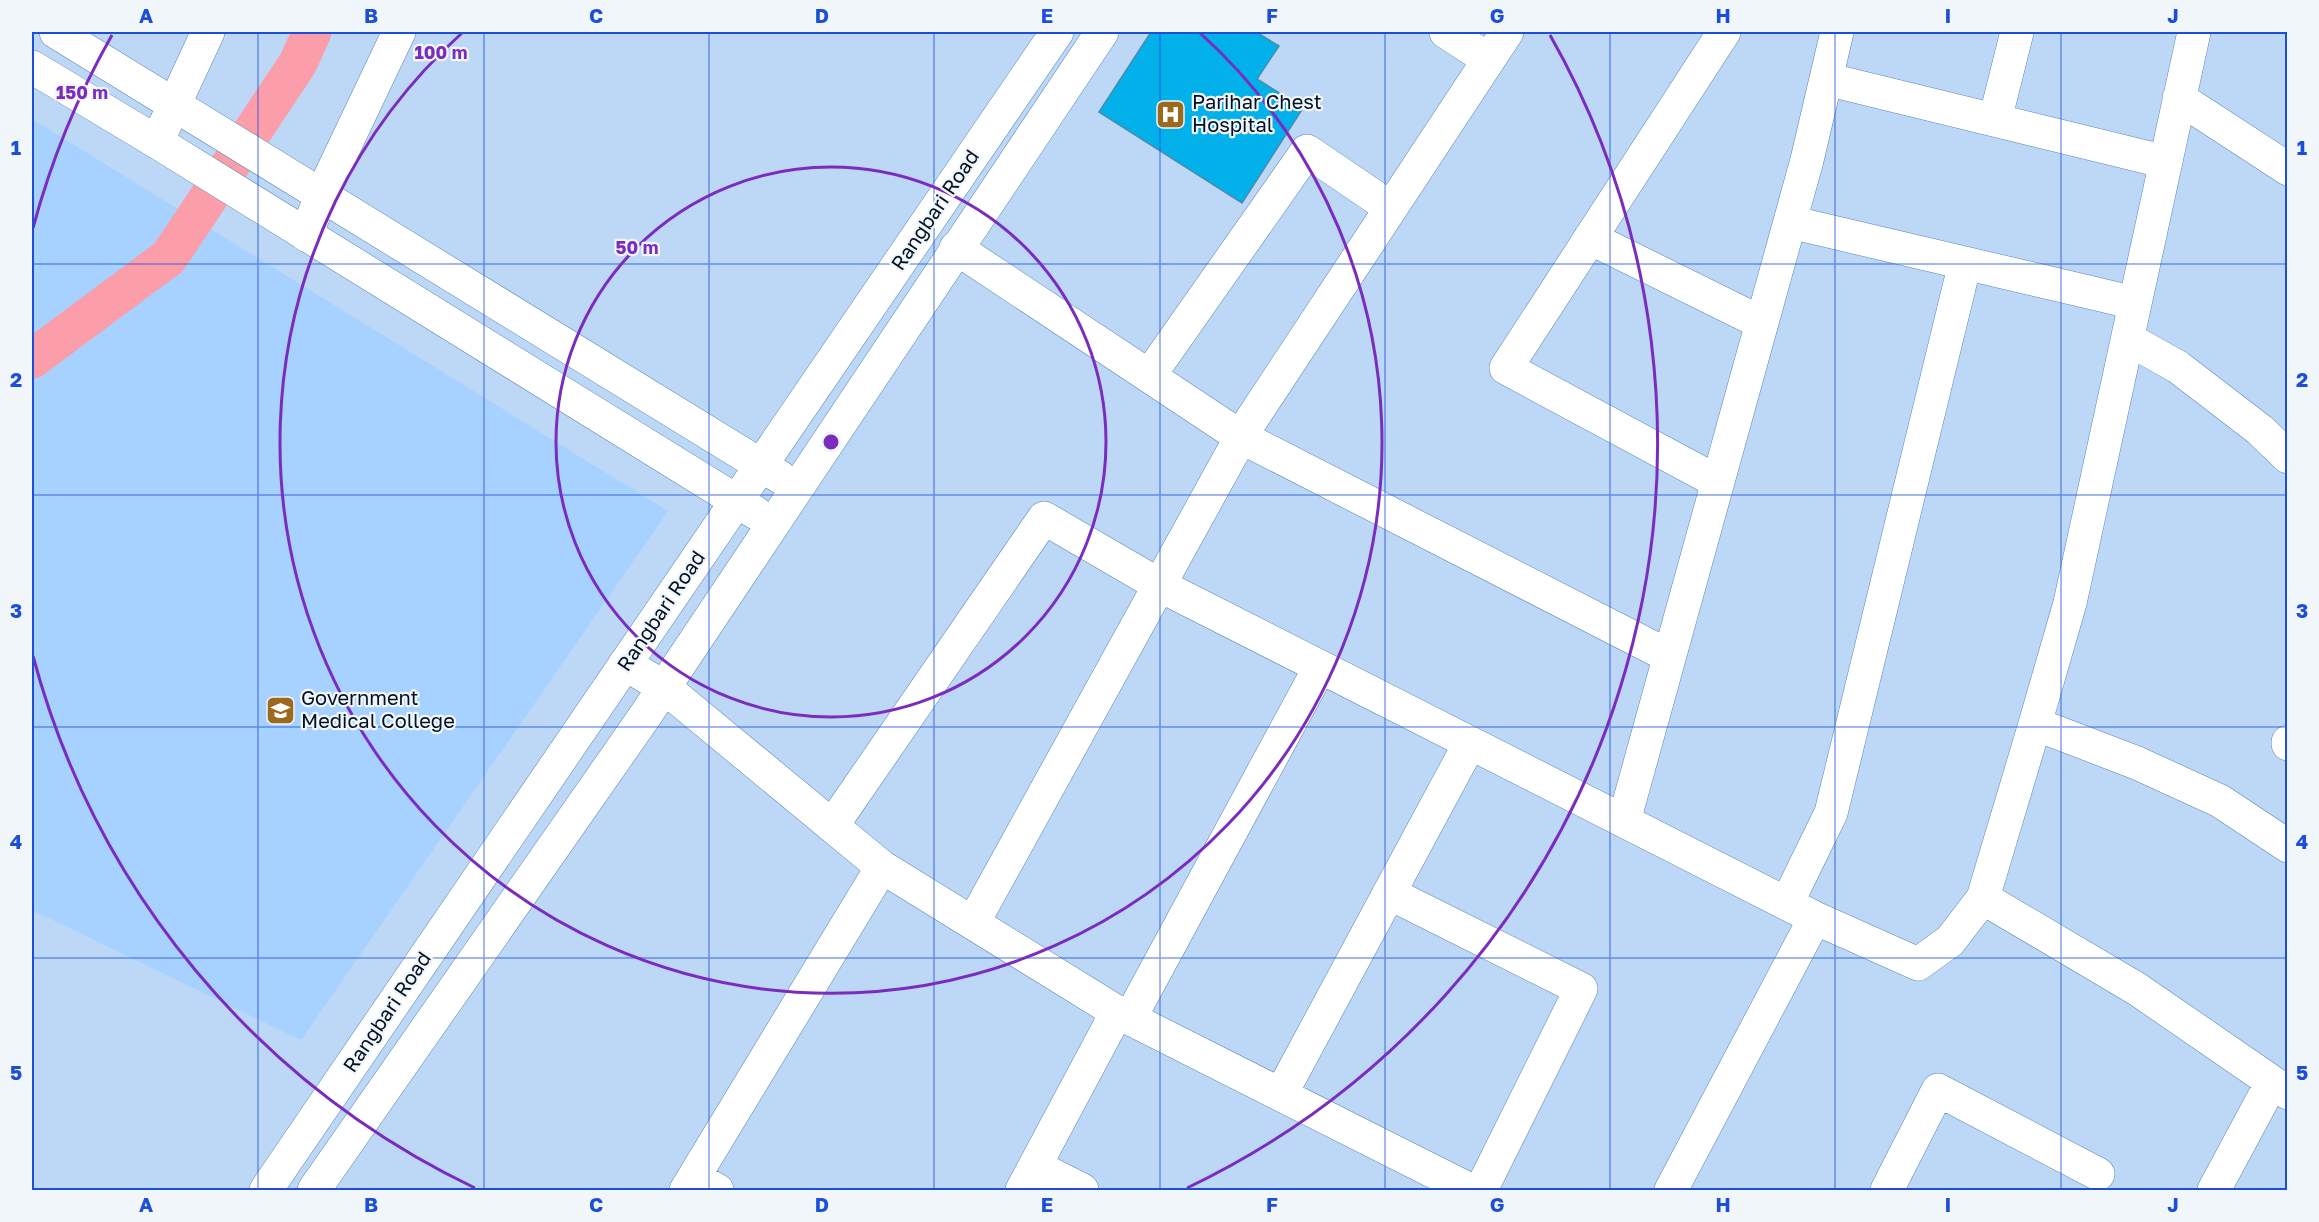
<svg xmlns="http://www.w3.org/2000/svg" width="2319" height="1222" font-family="'Golos Text',sans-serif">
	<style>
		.built { fill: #a7d1fe }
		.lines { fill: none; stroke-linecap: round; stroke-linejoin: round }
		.canal { stroke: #fc9daa; stroke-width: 39 }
		.building { fill: #02b1ea; stroke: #468cad; stroke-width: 1.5 }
		.minor-casing { stroke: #5a86b5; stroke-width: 34 }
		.tertiary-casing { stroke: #5a86b5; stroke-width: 34 }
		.minor { stroke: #fff; stroke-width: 33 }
		.tertiary { stroke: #fff; stroke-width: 33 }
		.grid { fill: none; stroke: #1d4ed8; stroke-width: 1.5; stroke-opacity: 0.55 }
		.ring { fill: none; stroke: #7b2cbf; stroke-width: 3 }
		.labels { text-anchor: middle; stroke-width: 4.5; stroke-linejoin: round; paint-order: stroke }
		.poi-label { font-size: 20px; fill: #021021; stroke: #f1f6fb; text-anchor: start }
		.street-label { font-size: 20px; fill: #021021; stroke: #f1f6fb }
		.centre { fill: #7b2cbf; stroke: #f1f6fb; stroke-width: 3 }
		.ring-label { font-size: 18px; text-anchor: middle; font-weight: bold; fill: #7b2cbf; stroke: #f1f6fb; stroke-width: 4.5; stroke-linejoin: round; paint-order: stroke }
		.neatline { fill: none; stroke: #1d4ed8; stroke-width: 2 }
		.grid-label { font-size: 20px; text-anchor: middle; font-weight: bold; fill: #1d4ed8 }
	</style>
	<rect width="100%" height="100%" fill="#bcd8f6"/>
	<path class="built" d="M32,119L668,511L301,1040L32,910Z"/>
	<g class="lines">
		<path class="canal" d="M32,359L169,257L298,63L312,32"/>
	</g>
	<path class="building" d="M1151,32H1256L1279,46L1257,79L1303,108L1242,203L1099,112Z"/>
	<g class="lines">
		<defs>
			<path id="minor" d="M1446,32L1488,59
				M1826,79L2166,162
				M2179,98L2288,169
				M1995,120L2017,32
				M157,142L208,32
				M1790,222L2135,303
				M306,235L321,196L399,32
				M1590,238L1762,323
				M956,248L1241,437L1669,656
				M2128,339L2178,367L2260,430L2288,457
				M1149,376L1307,151L1391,208
				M1718,482L1506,368L1724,32
				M625,664L664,687L882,867L1117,1012L1470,1190
				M2035,724L2137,763L2220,801L2288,846
				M2288,742V744
				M1624,821L1807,160L1837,32
				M832,826L1044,518L1159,585L1815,918L1918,964L1950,941L1983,898L2035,724L2070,603L2194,32
				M1389,893L1581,989L1481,1190
				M1983,898L2137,989L2288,1093
				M1787,903L1831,813L1965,263
				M973,923L1246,428L1507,32
				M1130,1018L1320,667
				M1281,1094L1470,743
				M1035,1166L1082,1190
				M694,1177L717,1190
				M686,1190L882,867
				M1022,1190L1117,1012
				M1671,1190L1815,918
				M1887,1190L1938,1090L2098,1174
				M2214,1190L2272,1082"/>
			<path id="tertiary" d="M56,32L780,477
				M32,67L157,142L756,513
				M266,1190L1057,32
				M314,1190L645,716L1102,32"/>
		</defs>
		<use href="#minor" class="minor-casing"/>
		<use href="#tertiary" class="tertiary-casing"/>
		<use href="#minor" class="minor"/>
		<use href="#tertiary" class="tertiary"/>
	</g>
	<path class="grid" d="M258,32V1190M484,32V1190M709,32V1190M934,32V1190M1160,32V1190M1385,32V1190M1610,32V1190M1835,32V1190M2061,32V1190M32,264H2288M32,495H2288M32,727H2288M32,958H2288"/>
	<g class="ring">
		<circle cx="831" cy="442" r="275"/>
		<path d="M1200 33A551 551 0 1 1 462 33"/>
		<path d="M475 1188A826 826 0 0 1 33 656M33 228A826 826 0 0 1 112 35M1550 35A826 826 0 0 1 1187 1188"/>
	</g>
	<defs>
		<symbol id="hospital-square" viewBox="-11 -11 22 22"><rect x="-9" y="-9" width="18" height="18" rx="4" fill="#9c691f" stroke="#f1f6fb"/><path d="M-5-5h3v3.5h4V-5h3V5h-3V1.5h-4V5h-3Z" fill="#fff"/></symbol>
		<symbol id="university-square" viewBox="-11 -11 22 22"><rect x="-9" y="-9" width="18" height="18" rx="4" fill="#9c691f" stroke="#f1f6fb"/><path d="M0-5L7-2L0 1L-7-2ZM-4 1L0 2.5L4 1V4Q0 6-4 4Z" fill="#fff"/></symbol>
	</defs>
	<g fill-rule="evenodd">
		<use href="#hospital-square" x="1154" y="98" width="33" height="33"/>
		<use href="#university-square" x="264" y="694" width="33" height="33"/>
	</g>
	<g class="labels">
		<g class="poi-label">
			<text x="1192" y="109">Parihar Chest<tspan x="1192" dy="23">Hospital</tspan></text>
			<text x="301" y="705">Government<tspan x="301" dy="23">Medical College</tspan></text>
		</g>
		<g class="street-label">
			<text transform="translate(935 210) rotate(-56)" y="7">Rangbari Road</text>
			<text transform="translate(661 611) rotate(-56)" y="7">Rangbari Road</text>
			<text transform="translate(387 1012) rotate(-56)" y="7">Rangbari Road</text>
		</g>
	</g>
	<circle cx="831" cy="442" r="9" class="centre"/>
	<g class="ring-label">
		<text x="441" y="59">100 m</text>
		<text x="82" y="99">150 m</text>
		<text x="637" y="254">50 m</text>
	</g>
	<rect width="2319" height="1222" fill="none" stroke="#f1f6fb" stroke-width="66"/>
	<rect x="33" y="33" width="2253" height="1156" class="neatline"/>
	<g class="grid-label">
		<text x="146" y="23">A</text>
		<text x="371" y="23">B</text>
		<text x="596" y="23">C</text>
		<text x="822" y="23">D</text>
		<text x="1047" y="23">E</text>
		<text x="1272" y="23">F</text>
		<text x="1497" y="23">G</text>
		<text x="1723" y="23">H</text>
		<text x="1948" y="23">I</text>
		<text x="2173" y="23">J</text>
		<text x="16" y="155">1</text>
		<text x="2302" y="155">1</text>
		<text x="16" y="387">2</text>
		<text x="2302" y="387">2</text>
		<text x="16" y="618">3</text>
		<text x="2302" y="618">3</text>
		<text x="16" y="849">4</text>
		<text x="2302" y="849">4</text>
		<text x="16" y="1080">5</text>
		<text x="2302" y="1080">5</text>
		<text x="146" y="1212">A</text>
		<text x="371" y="1212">B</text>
		<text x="596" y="1212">C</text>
		<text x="822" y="1212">D</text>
		<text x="1047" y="1212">E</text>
		<text x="1272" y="1212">F</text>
		<text x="1497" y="1212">G</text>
		<text x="1723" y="1212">H</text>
		<text x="1948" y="1212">I</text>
		<text x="2173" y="1212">J</text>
	</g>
</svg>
